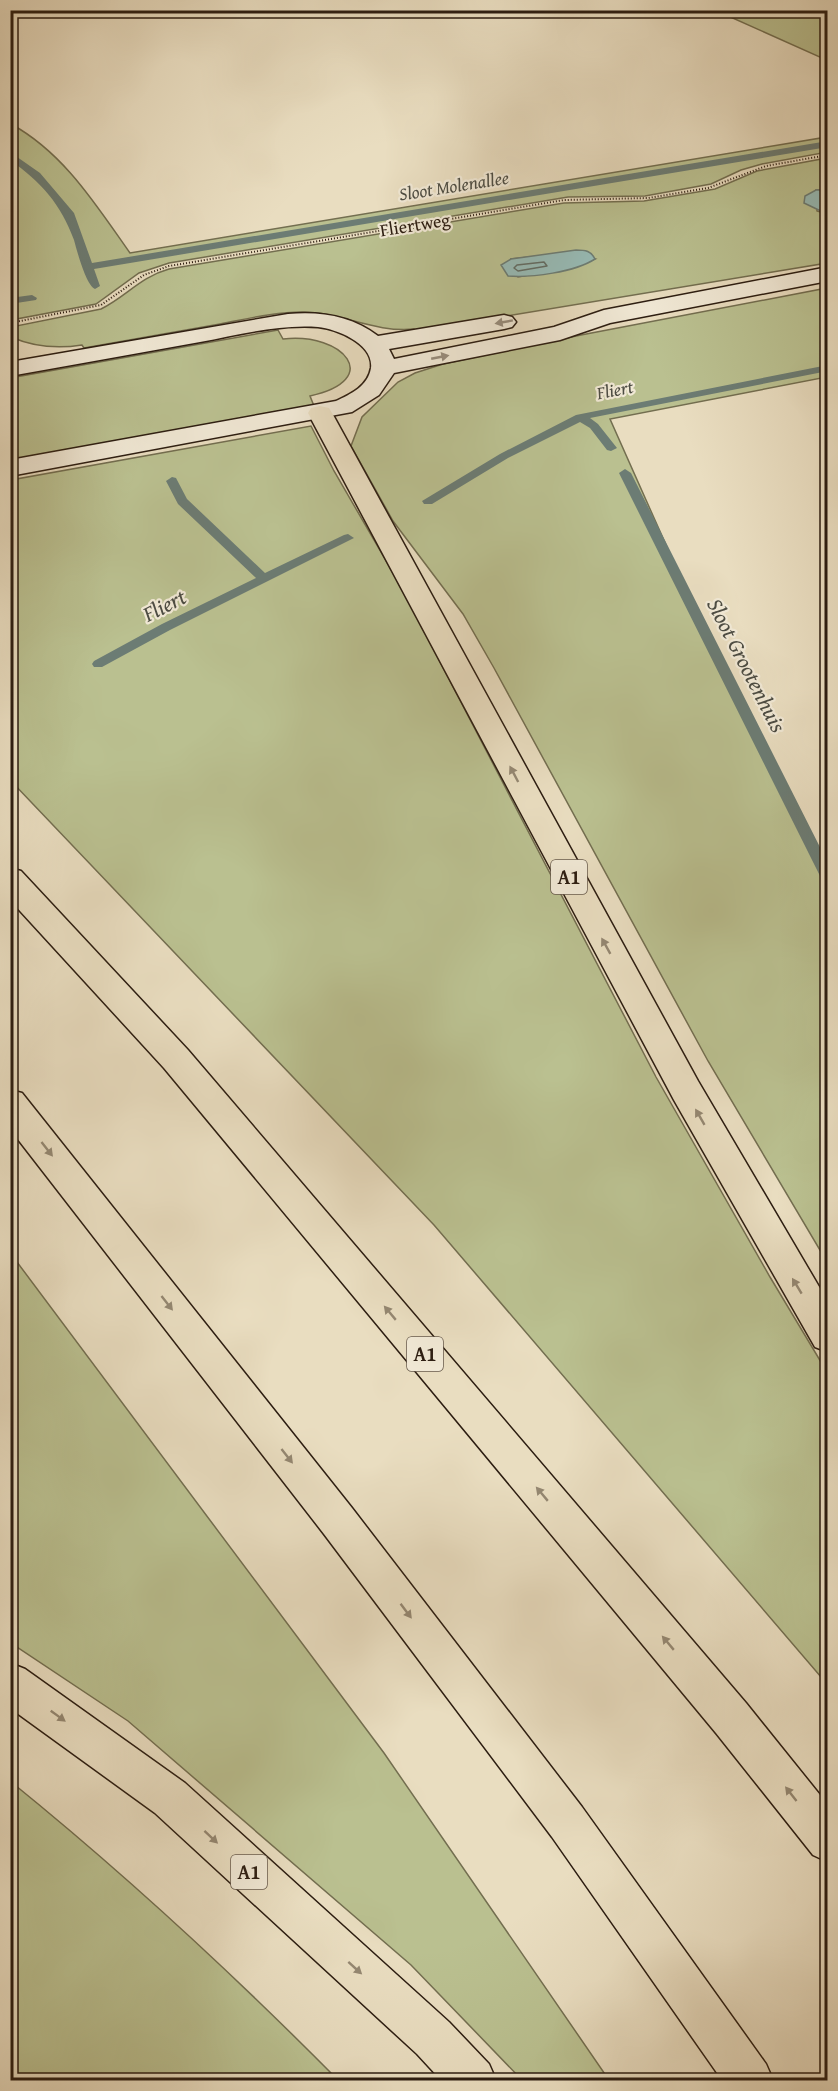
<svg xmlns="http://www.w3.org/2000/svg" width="838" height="2091" font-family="'Gentium Book Plus',serif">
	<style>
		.green { fill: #bac090; stroke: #736e50; stroke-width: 1.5; fill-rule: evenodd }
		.water { fill: #97bbb6; stroke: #6c7c74; stroke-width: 1.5 }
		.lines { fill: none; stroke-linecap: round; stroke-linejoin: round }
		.shore { stroke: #626c64; stroke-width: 1.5 }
		.stream { fill: #6c7c74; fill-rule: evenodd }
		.secondary-casing { stroke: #2c1d11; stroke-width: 3 }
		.motorway-casing { stroke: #2c1d11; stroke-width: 3 }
		.path { stroke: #2c1d11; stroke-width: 2; stroke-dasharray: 1 2; stroke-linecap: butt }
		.secondary { fill: #f1e9d6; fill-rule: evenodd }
		.motorway { fill: #e9ddc0; fill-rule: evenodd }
		.oneway { fill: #988d7d }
		.oneway2 { fill: #948771 }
		.labels { text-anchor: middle; stroke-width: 4.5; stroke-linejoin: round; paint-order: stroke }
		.far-water-label { font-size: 18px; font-style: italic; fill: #4c4c43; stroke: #f1e9d6 }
		.far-street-label { font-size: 18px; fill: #2c1d11; stroke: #f1e9d6 }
		.shield { fill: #f1e9d6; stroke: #675a4c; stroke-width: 1.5 }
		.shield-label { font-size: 20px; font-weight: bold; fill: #2c1d11 }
		.water-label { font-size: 22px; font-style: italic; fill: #4c4c43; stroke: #f1e9d6 }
	</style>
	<rect width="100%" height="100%" fill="#e9ddc0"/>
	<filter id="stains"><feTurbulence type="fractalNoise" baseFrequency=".00333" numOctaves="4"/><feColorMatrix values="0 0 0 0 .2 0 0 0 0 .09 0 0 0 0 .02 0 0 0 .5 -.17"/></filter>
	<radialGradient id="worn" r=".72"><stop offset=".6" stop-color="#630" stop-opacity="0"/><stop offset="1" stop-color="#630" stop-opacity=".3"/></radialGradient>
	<path class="green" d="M717,11H827V65L820,57Z
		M11,124C64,153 96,205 130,253L827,137L828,152L762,164L741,170L711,184L645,196L568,197L169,263L139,273L96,304L11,320Z
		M827,158V190H816L817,211L827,214V263L416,331L414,329C374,333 341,312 302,312C274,312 247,319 220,324C174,332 129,340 84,348L82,345C57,349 34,347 11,337V327L101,309C127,296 140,277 169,269L564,203L644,201L715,189L757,171ZM568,253L595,259L574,267L518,277L511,259Z
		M827,288V377L610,419L739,709L827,885V1262L708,1061L494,668L463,614L393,521L351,446L362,417L398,382L415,373L443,364L581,335Z
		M278,330L283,339C344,332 384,380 310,396L314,406L11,462L10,378Z
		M311,426L334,471L399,583L656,1077L770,1277L827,1372V1684L434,1225L11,781V480Z
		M11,1254L384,1753L609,2080H522L411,1965L128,1721L11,1643Z
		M10,1781C125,1874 234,1975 338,2080H11Z"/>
	<path class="water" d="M816,190H827V214L804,203L805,196Z
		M576,250C586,250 591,251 595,259C575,272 531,278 508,276L501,265L511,259Z"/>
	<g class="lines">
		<path class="shore" d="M544,262L547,266L518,271L514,268L517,265Z"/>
		<path class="stream" d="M828,141V147L94,269L100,286L95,289C86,285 77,251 74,240C61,204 41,182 10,160V152L40,173L74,213L92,263Z
			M32,295L37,298L36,300L10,304V298Z
			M828,365V371L590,418L598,424L617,448L611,451L607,450L590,428L580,422L508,458L432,504H424L422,501L500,454L576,415Z
			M625,469L631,473L828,863V883L821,878L619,473Z
			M172,477L176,478L187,499L265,573L344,535L348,534L354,538L170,630L102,667H94L92,664L94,661L162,624L256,578L178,504L166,481Z"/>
		<defs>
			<path id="secondary" d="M828,267V281L610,323L560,340L394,373L379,395L352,412L10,476V460L336,401C351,394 368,386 371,368C374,344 337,329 318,327C279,324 238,335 200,342C137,353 74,365 10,376V362L288,314C321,311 352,316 378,336L504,315L512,317L516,322L512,327L504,329L389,349L394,359L554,327L604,310Z"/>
			<path id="motorway" d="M320,406L329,408L332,413L698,1081L828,1302V1352L815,1347L674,1100L308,413L311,408Z
				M10,868L21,871L188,1050L746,1703L828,1805V1862L813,1855L716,1733L164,1068L10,900Z
				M10,1090L22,1093L352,1508L582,1807L766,2064L773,2080H722L552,1837L324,1534L10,1129Z
				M10,1663L25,1669L185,1783L449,2022L489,2064L496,2080H441L417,2054L155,1813L10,1708Z"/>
		</defs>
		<use href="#secondary" class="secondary-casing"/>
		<use href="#motorway" class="motorway-casing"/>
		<path class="path" d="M10,323L101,305L144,275L169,266L564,200L648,198L708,188L766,166L828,155"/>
		<use href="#secondary" class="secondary"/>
		<use href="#motorway" class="motorway"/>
	</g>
	<defs><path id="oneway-solid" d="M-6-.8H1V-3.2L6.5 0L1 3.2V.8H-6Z" transform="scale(1.5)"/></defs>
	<g class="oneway">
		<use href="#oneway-solid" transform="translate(504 322) rotate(170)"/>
		<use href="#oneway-solid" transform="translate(440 357) rotate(-11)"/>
	</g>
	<g class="oneway2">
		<use href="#oneway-solid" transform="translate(514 774) rotate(-118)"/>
		<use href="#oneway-solid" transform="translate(606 946) rotate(-119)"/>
		<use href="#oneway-solid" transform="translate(700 1117) rotate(-120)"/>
		<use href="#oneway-solid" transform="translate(47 1149) rotate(52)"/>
		<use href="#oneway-solid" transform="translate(797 1286) rotate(-121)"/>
		<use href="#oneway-solid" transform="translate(167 1303) rotate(52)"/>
		<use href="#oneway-solid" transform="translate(390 1313) rotate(-130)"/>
		<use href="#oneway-solid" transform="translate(287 1456) rotate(52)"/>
		<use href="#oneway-solid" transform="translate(542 1494) rotate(-130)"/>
		<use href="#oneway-solid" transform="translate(406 1611) rotate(53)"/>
		<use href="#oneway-solid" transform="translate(668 1643) rotate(-130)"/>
		<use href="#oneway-solid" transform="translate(58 1716) rotate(36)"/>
		<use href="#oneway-solid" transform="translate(791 1794) rotate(-128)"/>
		<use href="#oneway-solid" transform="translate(211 1837) rotate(43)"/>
		<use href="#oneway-solid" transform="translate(355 1968) rotate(42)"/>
	</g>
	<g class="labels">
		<g class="far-water-label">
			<text transform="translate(454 186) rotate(-9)" y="6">Sloot Molenallee</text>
			<text transform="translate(615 390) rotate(-11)" y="6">Fliert</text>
		</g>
		<g class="far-street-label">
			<text transform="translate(415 225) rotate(-9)" y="6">Fliertweg</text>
		</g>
		<g class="shield">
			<rect x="551" y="860" width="36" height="34" rx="4.5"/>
			<rect x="407" y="1337" width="36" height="34" rx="4.5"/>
			<rect x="231" y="1855" width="36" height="34" rx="4.5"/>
		</g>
		<g class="shield-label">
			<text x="569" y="884">A1</text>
			<text x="425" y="1361">A1</text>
			<text x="249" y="1879">A1</text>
		</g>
		<g class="water-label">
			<text transform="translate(164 605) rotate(-27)" y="8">Fliert</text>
			<text transform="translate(747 665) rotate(63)" y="8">Sloot Grootenhuis</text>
		</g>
	</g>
	<rect width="838" height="2091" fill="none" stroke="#e9ddc0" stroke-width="36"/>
	<rect x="12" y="12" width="814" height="2067" fill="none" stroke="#2c1d11" stroke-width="3"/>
	<rect x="18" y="18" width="802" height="2055" fill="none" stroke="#2c1d11" stroke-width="1.5"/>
	<rect width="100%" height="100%" filter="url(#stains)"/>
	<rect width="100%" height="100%" fill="url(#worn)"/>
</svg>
